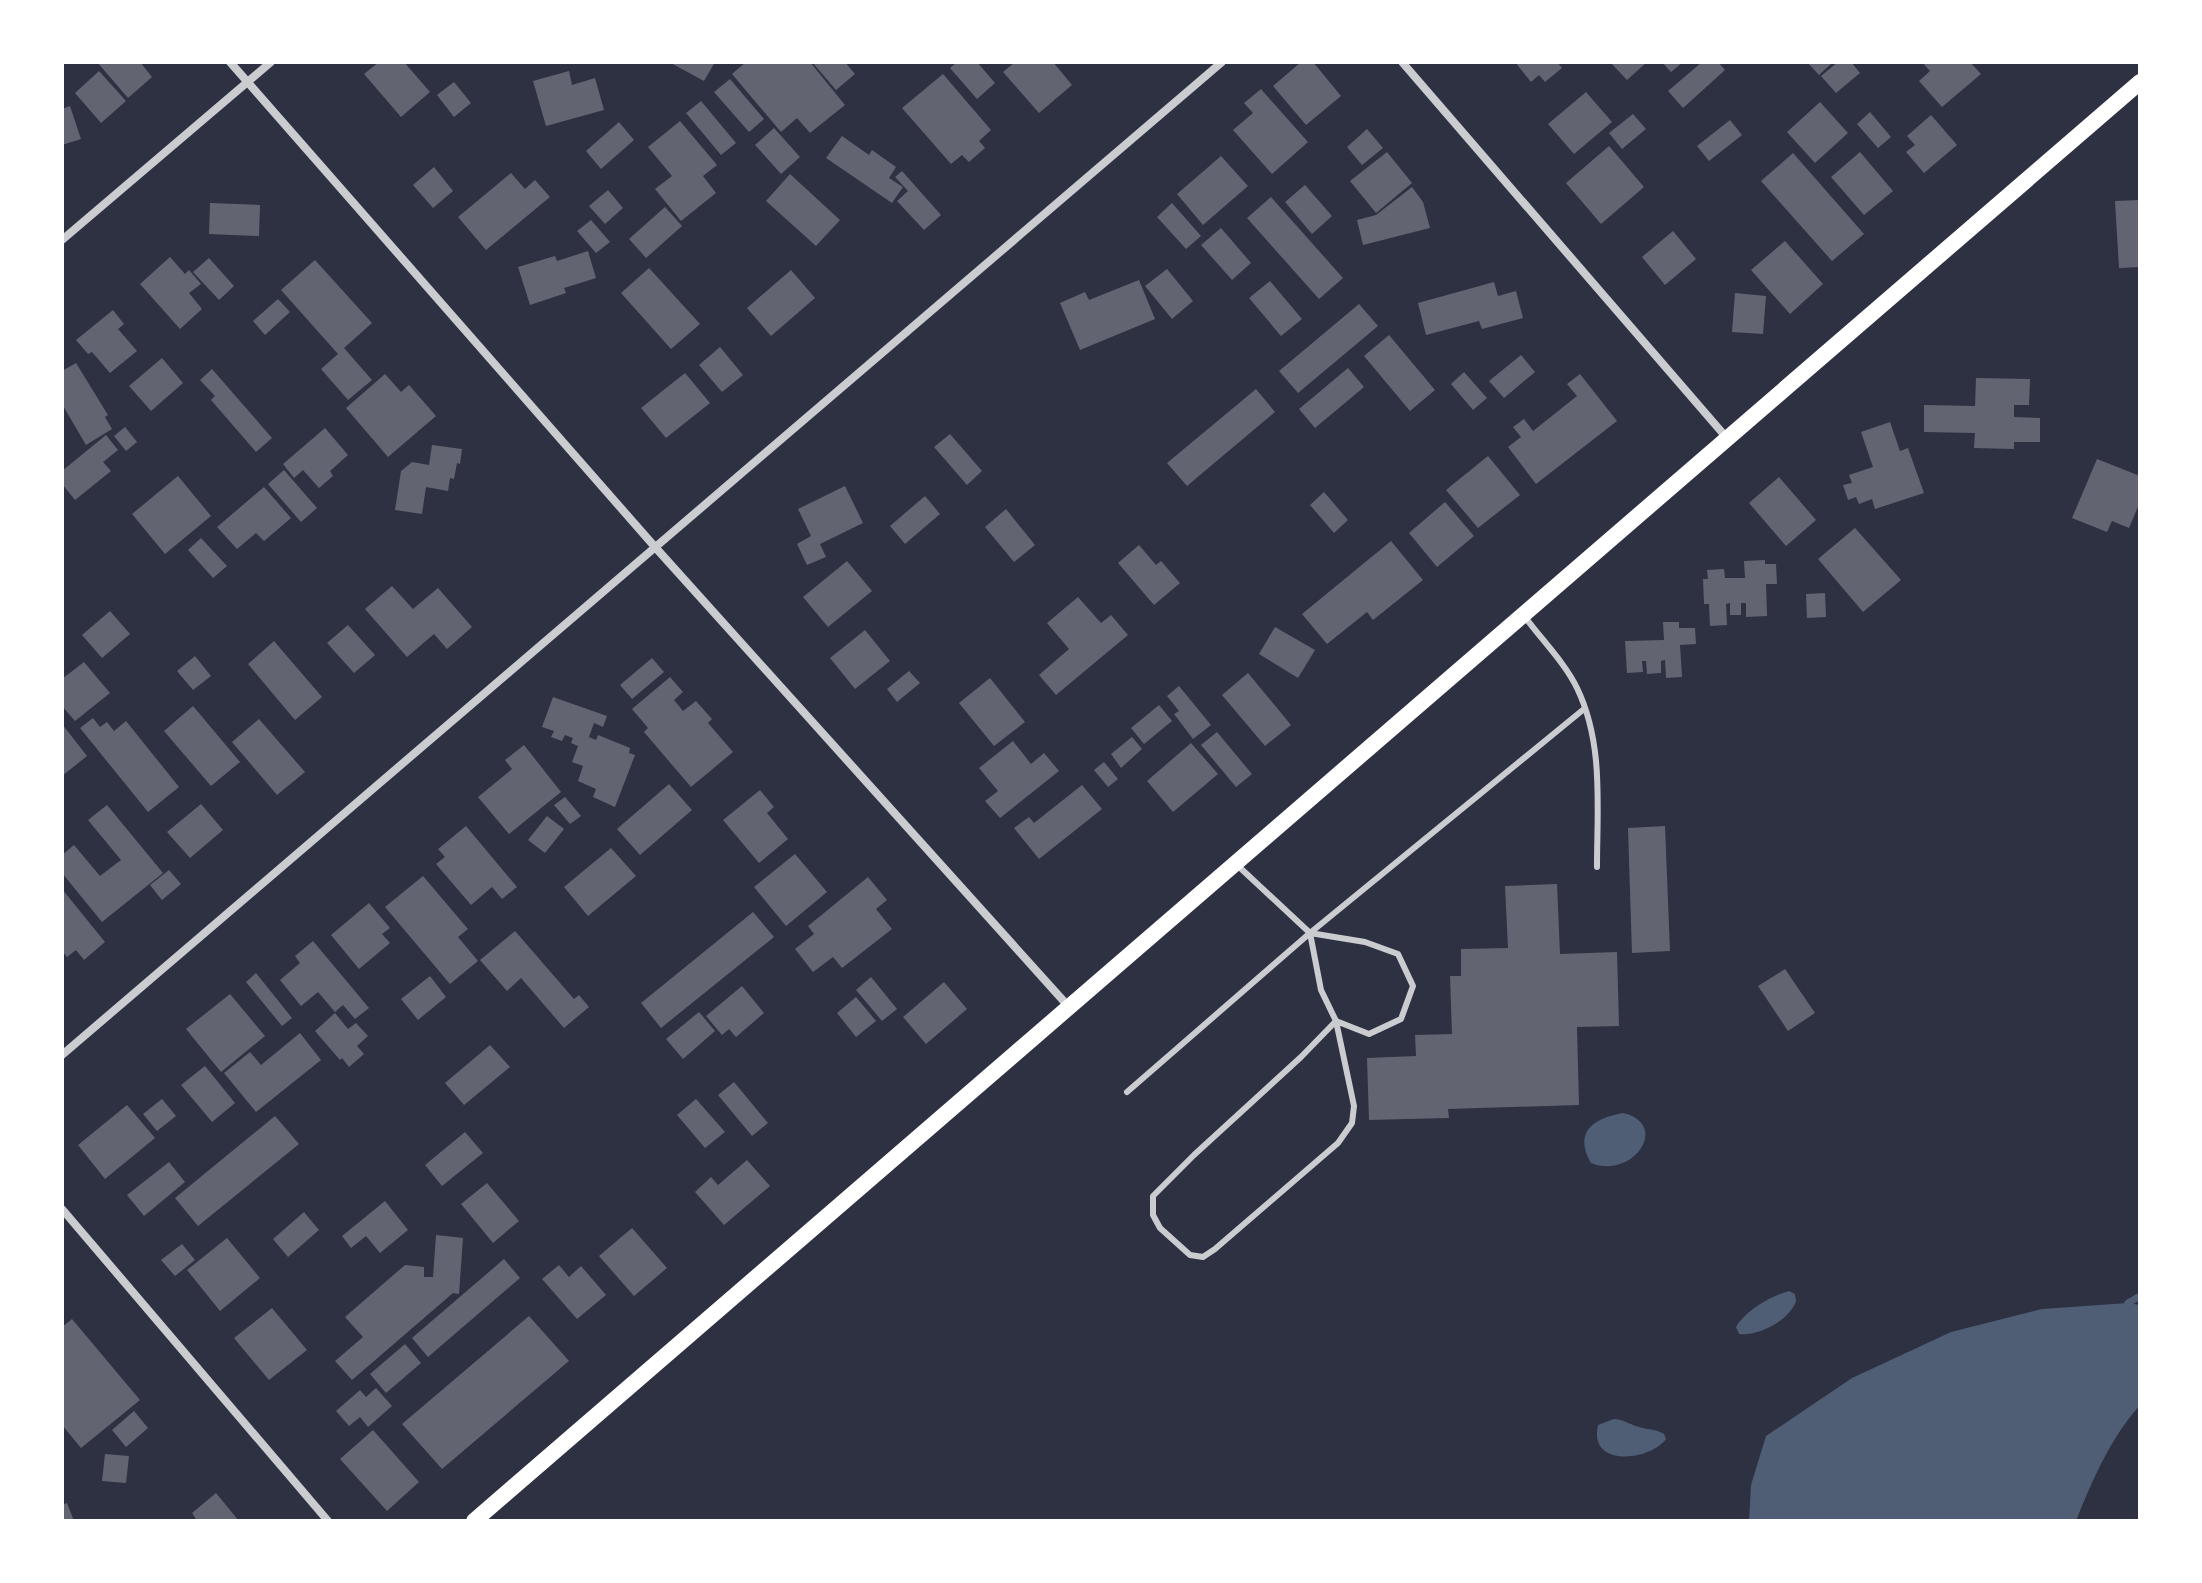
<svg xmlns="http://www.w3.org/2000/svg" width="2202" height="1583" font-family="Cabin,sans-serif">
	<style>
		.water { fill: #4f5d75 }
		.lines { fill: none; stroke-linecap: round; stroke-linejoin: round }
		.stream { stroke: #4f5d75; stroke-width: 7 }
		.building { fill: #626471 }
		.service { stroke: #caccd0; stroke-width: 6 }
		.minor { stroke: #caccd0; stroke-width: 8 }
		.secondary { stroke: #fff; stroke-width: 16 }
	</style>
	<rect width="100%" height="100%" fill="#2d3142"/>
	<path class="water" d="M1623,1113C1671,1124 1633,1180 1591,1163C1573,1132 1594,1118 1623,1113Z
		M1789,1291L1795,1294L1796,1301C1790,1320 1758,1337 1739,1334L1736,1327C1746,1310 1771,1296 1789,1291Z
		M2128,1303L2140,1305V1405C2110,1439 2093,1479 2076,1521H1749L1751,1485L1766,1436L1852,1378L1951,1332L2042,1309Z
		M1614,1419C1626,1420 1632,1426 1643,1428C1651,1430 1656,1429 1664,1434L1666,1439C1650,1461 1588,1468 1598,1425Z"/>
	<g class="lines">
		<path class="stream" d="M2128,1303L2140,1296"/>
	</g>
	<path class="building" d="M97,62H140L152,77L128,98Z
		M379,62H404L430,92L401,117L364,74Z
		M669,62H715L704,81Z
		M746,62H810L845,105L810,133L797,118L781,132L732,74Z
		M812,62H845L855,74L836,90Z
		M957,62H977L995,83L977,99L950,68Z
		M1015,62H1053L1072,85L1039,113L1003,72Z
		M1301,62H1313L1341,96L1306,125L1273,86Z
		M1515,62H1557L1562,68L1545,82L1539,75L1531,82Z
		M1610,62H1647L1627,80Z
		M1662,62H1683L1671,72Z
		M1702,62H1718L1725,70L1683,108L1668,91Z
		M1807,62H1833L1819,75Z
		M1838,62H1851L1860,73L1836,93L1821,76Z
		M1922,62H1970L1981,74L1942,107L1919,81L1930,71Z
		M99,71L126,101L101,123L75,93Z
		M569,71L572,85L595,78L604,110L546,126L533,81Z
		M943,74L991,130L979,141L985,148L969,162L962,155L951,164L902,108Z
		M730,79L764,119L749,132L714,92Z
		M454,82L471,103L454,117L437,95Z
		M1261,89L1308,142L1272,174L1233,130L1253,113L1244,103Z
		M1586,92L1612,122L1574,154L1548,124Z
		M701,101L736,143L721,155L686,113Z
		M1820,102L1848,133L1815,163L1787,132Z
		M70,106L81,139L62,145V109Z
		M1870,112L1891,137L1878,148L1857,124Z
		M1633,114L1646,129L1622,149L1609,133Z
		M1931,115L1957,145L1924,173L1906,152L1915,145L1907,136Z
		M1730,120L1742,135L1709,161L1697,146Z
		M680,121L717,165L703,176L716,193L681,221L655,189L672,176L648,147Z
		M619,122L634,140L601,169L586,151Z
		M774,128L800,157L781,174L755,145Z
		M1367,129L1383,148L1362,165L1347,147Z
		M842,136L869,155L872,150L896,167L889,178L903,187L892,203L826,158Z
		M1609,146L1644,187L1601,224L1566,183Z
		M1387,152L1412,183L1376,213L1350,181Z
		M1860,152L1893,191L1864,215L1831,177Z
		M1793,153L1864,234L1832,261L1761,181Z
		M1221,156L1248,186L1203,225L1177,194Z
		M434,167L453,191L433,208L413,185Z
		M902,171L941,215L924,230L897,201L908,191L895,177Z
		M511,173L525,189L535,180L550,197L486,250L458,217Z
		M790,174L840,220L816,246L766,201Z
		M1305,185L1332,216L1312,234L1285,202Z
		M1412,187L1423,202L1430,228L1363,245L1357,220L1376,215Z
		M608,190L623,208L605,224L589,206Z
		M1271,197L1343,278L1319,299L1247,218Z
		M2140,200V267L2119,268L2115,201Z
		M210,203L260,205L259,236L209,234Z
		M1172,203L1201,236L1186,249L1157,217Z
		M665,207L682,226L646,258L629,239Z
		M591,220L610,242L596,253L577,231Z
		M1221,228L1251,263L1232,280L1201,245Z
		M1673,231L1696,259L1665,285L1642,257Z
		M1785,241L1823,284L1790,314L1751,270Z
		M588,251L596,278L564,288L566,293L530,305L518,267L555,256L557,261Z
		M170,257L185,274L189,270L201,284L189,293L202,309L180,329L140,284Z
		M209,258L234,286L219,300L193,272Z
		M315,260L372,323L344,348L372,380L348,400L321,369L338,354L281,290Z
		M649,268L700,324L671,349L621,293Z
		M1167,269L1193,301L1172,319L1145,286Z
		M791,270L815,298L771,336L747,308Z
		M1139,280L1155,319L1080,350L1060,303L1085,292L1089,300Z
		M1270,281L1302,319L1281,336L1249,298Z
		M1494,282L1498,296L1516,291L1523,318L1482,329L1479,321L1426,335L1418,303Z
		M1735,293L1766,296L1763,334L1732,332Z
		M278,299L290,312L265,335L253,321Z
		M1359,304L1378,326L1298,393L1279,371Z
		M113,310L124,324L118,329L137,351L110,373L92,352L88,354L76,340Z
		M1389,335L1435,390L1410,411L1364,356Z
		M720,347L743,375L722,392L699,365Z
		M1521,355L1535,372L1504,398L1489,381Z
		M162,358L183,383L151,411L129,386Z
		M76,363L108,415L105,417L112,429L86,445L62,404V371Z
		M1348,368L1364,387L1315,428L1299,409Z
		M212,369L272,438L256,452L211,400L215,396L200,380Z
		M1464,372L1487,398L1473,410L1451,384Z
		M685,373L710,403L666,438L641,408Z
		M385,374L401,392L409,385L436,416L388,457L346,408Z
		M1580,374L1617,421L1536,484L1508,447L1521,437L1513,427L1524,419L1533,431L1577,396L1567,384Z
		M1976,378L2030,379L2029,405H2014V417L2040,418V442H2014V449L1974,448L1975,433L1924,432V405L1975,406Z
		M1256,389L1275,412L1187,486L1167,463Z
		M1890,422L1900,451L1908,448L1924,493L1875,509L1872,499L1859,504L1856,497L1848,500L1843,485L1852,483L1849,475L1873,467L1861,432Z
		M125,427L137,442L126,451L114,436Z
		M325,428L348,455L330,471L333,476L319,488L303,470L294,478L283,464Z
		M950,434L982,471L967,485L934,447Z
		M106,435L118,450L103,462L111,471L75,500L62,484V471Z
		M432,445L462,449L460,464L457,463L454,479L450,478L448,491L426,487L422,514L395,510L401,471L412,462L429,465Z
		M1488,456L1520,495L1478,528L1446,490Z
		M2097,459L2140,476V502L2129,528L2112,521L2107,532L2072,518Z
		M284,470L317,508L301,522L268,484Z
		M178,476L211,516L165,554L132,514Z
		M1779,477L1816,520L1786,546L1749,503Z
		M845,486L863,523L820,544L826,557L807,565L797,544L811,536L798,509Z
		M264,487L291,518L264,541L256,533L237,549L217,527Z
		M1324,492L1348,520L1334,533L1310,505Z
		M925,496L940,514L905,544L890,526Z
		M1445,502L1474,536L1437,567L1409,533Z
		M1006,509L1035,545L1014,562L985,527Z
		M1855,528L1901,580L1863,612L1818,559Z
		M201,538L227,566L213,578L188,550Z
		M1391,541L1423,580L1373,620L1367,612L1327,644L1302,614Z
		M1139,545L1156,565L1161,561L1180,583L1154,605L1118,563Z
		M1765,560V564H1776L1777,584H1766L1767,616L1746,617V603H1741V615H1730V603L1726,604L1727,625L1710,626L1709,604H1704L1703,579H1708L1707,570L1724,569L1725,578H1745L1744,561Z
		M847,561L872,591L828,627L803,597Z
		M392,586L413,609L438,588L472,627L447,649L434,634L407,657L365,609Z
		M1825,593L1826,617L1807,618L1806,594Z
		M1078,597L1101,623L1111,615L1128,635L1056,695L1039,675L1069,649L1047,623Z
		M110,611L130,634L102,658L82,635Z
		M1663,622H1679V628H1695L1696,644L1680,645L1682,677L1666,678L1665,660L1661,661V673L1647,674L1646,661H1642L1643,672L1627,673L1625,641L1664,640Z
		M348,625L375,655L354,673L327,643Z
		M1275,627L1315,650L1298,678L1259,654Z
		M865,630L890,661L855,689L830,658Z
		M274,641L322,697L295,720L248,664Z
		M195,656L211,676L193,690L177,671Z
		M652,658L664,672L632,699L620,685Z
		M84,662L110,693L75,721L62,706V679Z
		M909,671L920,683L897,702L887,689Z
		M1248,673L1291,725L1265,746L1222,695Z
		M670,677L683,692L674,700L683,711L696,701L712,719L708,723L733,752L691,787L644,732L648,728L632,709Z
		M990,678L1025,722L994,746L959,703Z
		M1179,686L1211,725L1193,739L1174,714L1179,711L1167,696Z
		M553,697L607,716L603,727L594,723L589,737L596,740L598,735L630,748L629,753L635,755L615,807L593,797L596,789L578,781L583,766L572,762L578,746L571,743L573,738L565,735L562,741L551,737L554,731L542,727Z
		M1159,705L1172,721L1144,744L1131,728Z
		M193,706L240,762L211,786L164,731Z
		M93,718L100,727L107,722L114,731L126,721L179,787L148,812L80,728Z
		M259,719L305,772L277,795L232,742Z
		M62,724L87,756L62,776Z
		M1217,732L1252,774L1236,787L1201,745Z
		M1132,737L1142,749L1121,768L1111,754Z
		M1013,741L1031,764L1044,753L1059,771L1000,818L985,801L998,791L979,768Z
		M1191,743L1218,774L1173,812L1147,781Z
		M524,745L561,792L509,834L478,797L512,769L505,760Z
		M1104,762L1118,779L1108,787L1094,770Z
		M669,784L692,810L640,855L617,829Z
		M1082,785L1102,809L1039,859L1014,828L1029,817L1034,823Z
		M760,790L774,807L767,813L788,839L759,863L723,820Z
		M565,797L581,816L570,824L554,805Z
		M201,804L223,830L190,858L167,832Z
		M107,805L163,873L102,922L62,873V855L74,845L100,876L121,860L88,820Z
		M547,816L564,829L545,853L528,840Z
		M466,826L517,887L502,899L492,887L471,905L436,864L445,857L438,849Z
		M1665,826L1670,951L1632,953L1628,828Z
		M611,848L636,876L588,916L564,887Z
		M795,854L827,892L786,926L754,887Z
		M169,870L181,884L162,900L150,885Z
		M423,876L468,929L458,937L478,961L450,984L385,907Z
		M868,877L887,900L876,909L892,929L842,968L833,957L813,972L795,949L814,934L808,926Z
		M1557,884L1560,954L1617,952L1619,1026L1577,1027L1579,1105L1448,1109L1449,1118L1369,1120L1367,1058L1416,1056L1415,1035L1452,1034L1450,976H1461V949L1508,948L1505,886Z
		M62,889L105,942L84,960L76,950L67,957L62,951Z
		M369,903L390,928L382,934L390,943L359,969L331,935Z
		M753,912L774,937L661,1028L641,1003Z
		M515,931L574,999L579,995L589,1007L564,1028L521,978L507,991L480,960Z
		M313,941L369,1008L355,1019L343,1005L335,1012L318,992L301,1006L280,980L300,963L295,956Z
		M1785,969L1815,1013L1788,1031L1758,986Z
		M256,973L292,1018L282,1026L246,982Z
		M430,976L446,997L418,1020L401,999Z
		M871,977L897,1009L882,1021L856,990Z
		M944,982L967,1009L926,1044L903,1017Z
		M742,986L764,1013L736,1037L729,1029L722,1035L706,1016Z
		M230,994L265,1036L221,1072L186,1029Z
		M856,997L876,1021L856,1037L837,1013Z
		M699,1012L715,1031L683,1059L666,1039Z
		M335,1013L348,1029L356,1023L368,1036L357,1046L364,1054L349,1067L342,1058L340,1060L315,1031Z
		M300,1033L321,1060L256,1112L224,1073L250,1052L261,1065Z
		M490,1045L510,1067L464,1105L445,1083Z
		M205,1066L235,1103L212,1122L181,1085Z
		M734,1082L768,1123L752,1136L718,1095Z
		M162,1099L176,1116L157,1131L143,1114Z
		M696,1099L725,1132L705,1148L677,1115Z
		M127,1105L155,1138L105,1179L78,1145Z
		M275,1116L299,1144L198,1226L175,1198Z
		M465,1132L483,1153L442,1186L425,1165Z
		M747,1160L770,1186L724,1225L695,1192L711,1177L718,1185Z
		M169,1162L185,1182L144,1216L127,1195Z
		M487,1183L519,1221L493,1243L461,1204Z
		M385,1201L408,1230L380,1253L366,1236L351,1248L342,1236Z
		M304,1212L319,1230L288,1257L273,1239Z
		M632,1228L667,1268L634,1296L599,1256Z
		M436,1235L463,1238L459,1294L453,1293L352,1380L335,1361L363,1337L345,1317L405,1265L424,1267V1277H433Z
		M227,1238L260,1278L220,1311L187,1270Z
		M182,1244L195,1260L175,1276L161,1260Z
		M504,1259L520,1278L428,1357L412,1338Z
		M559,1265L569,1277L581,1266L606,1295L577,1319L542,1279Z
		M272,1308L307,1350L269,1380L234,1338Z
		M529,1316L569,1361L442,1469L402,1424Z
		M72,1319L140,1400L81,1448L62,1425V1327Z
		M405,1344L421,1363L386,1393L370,1374Z
		M376,1388L392,1406L368,1427L360,1417L349,1426L336,1411L360,1390L366,1397Z
		M134,1411L148,1428L126,1447L112,1430Z
		M373,1430L419,1482L387,1511L340,1459Z
		M105,1454L129,1456L126,1483L102,1481Z
		M216,1493L239,1521H194L196,1519L192,1513Z
		M67,1503L74,1521H62V1505Z"/>
	<g class="lines">
		<path class="service" d="M1525,617C1542,640 1565,663 1577,688C1604,744 1597,807 1597,867
			M1236,864L1310,933
			M1310,933L1365,942L1398,954L1413,986L1401,1019L1369,1034L1336,1021L1321,990Z
			M1336,1021L1354,1106L1352,1123L1338,1143L1215,1249L1203,1257L1190,1255L1160,1228L1153,1215V1196L1194,1155L1301,1057Z
			M1127,1092L1310,933L1584,709"/>
		<path class="minor" d="M230,62L655,547L1069,1007
			M1402,62L1726,437
			M62,240L271,62
			M62,1055L1222,62
			M62,1209L328,1521"/>
		<path class="secondary" d="M474,1521L2140,82"/>
	</g>
	<rect width="2202" height="1583" fill="none" stroke="#ffffff" stroke-width="128"/>
</svg>
